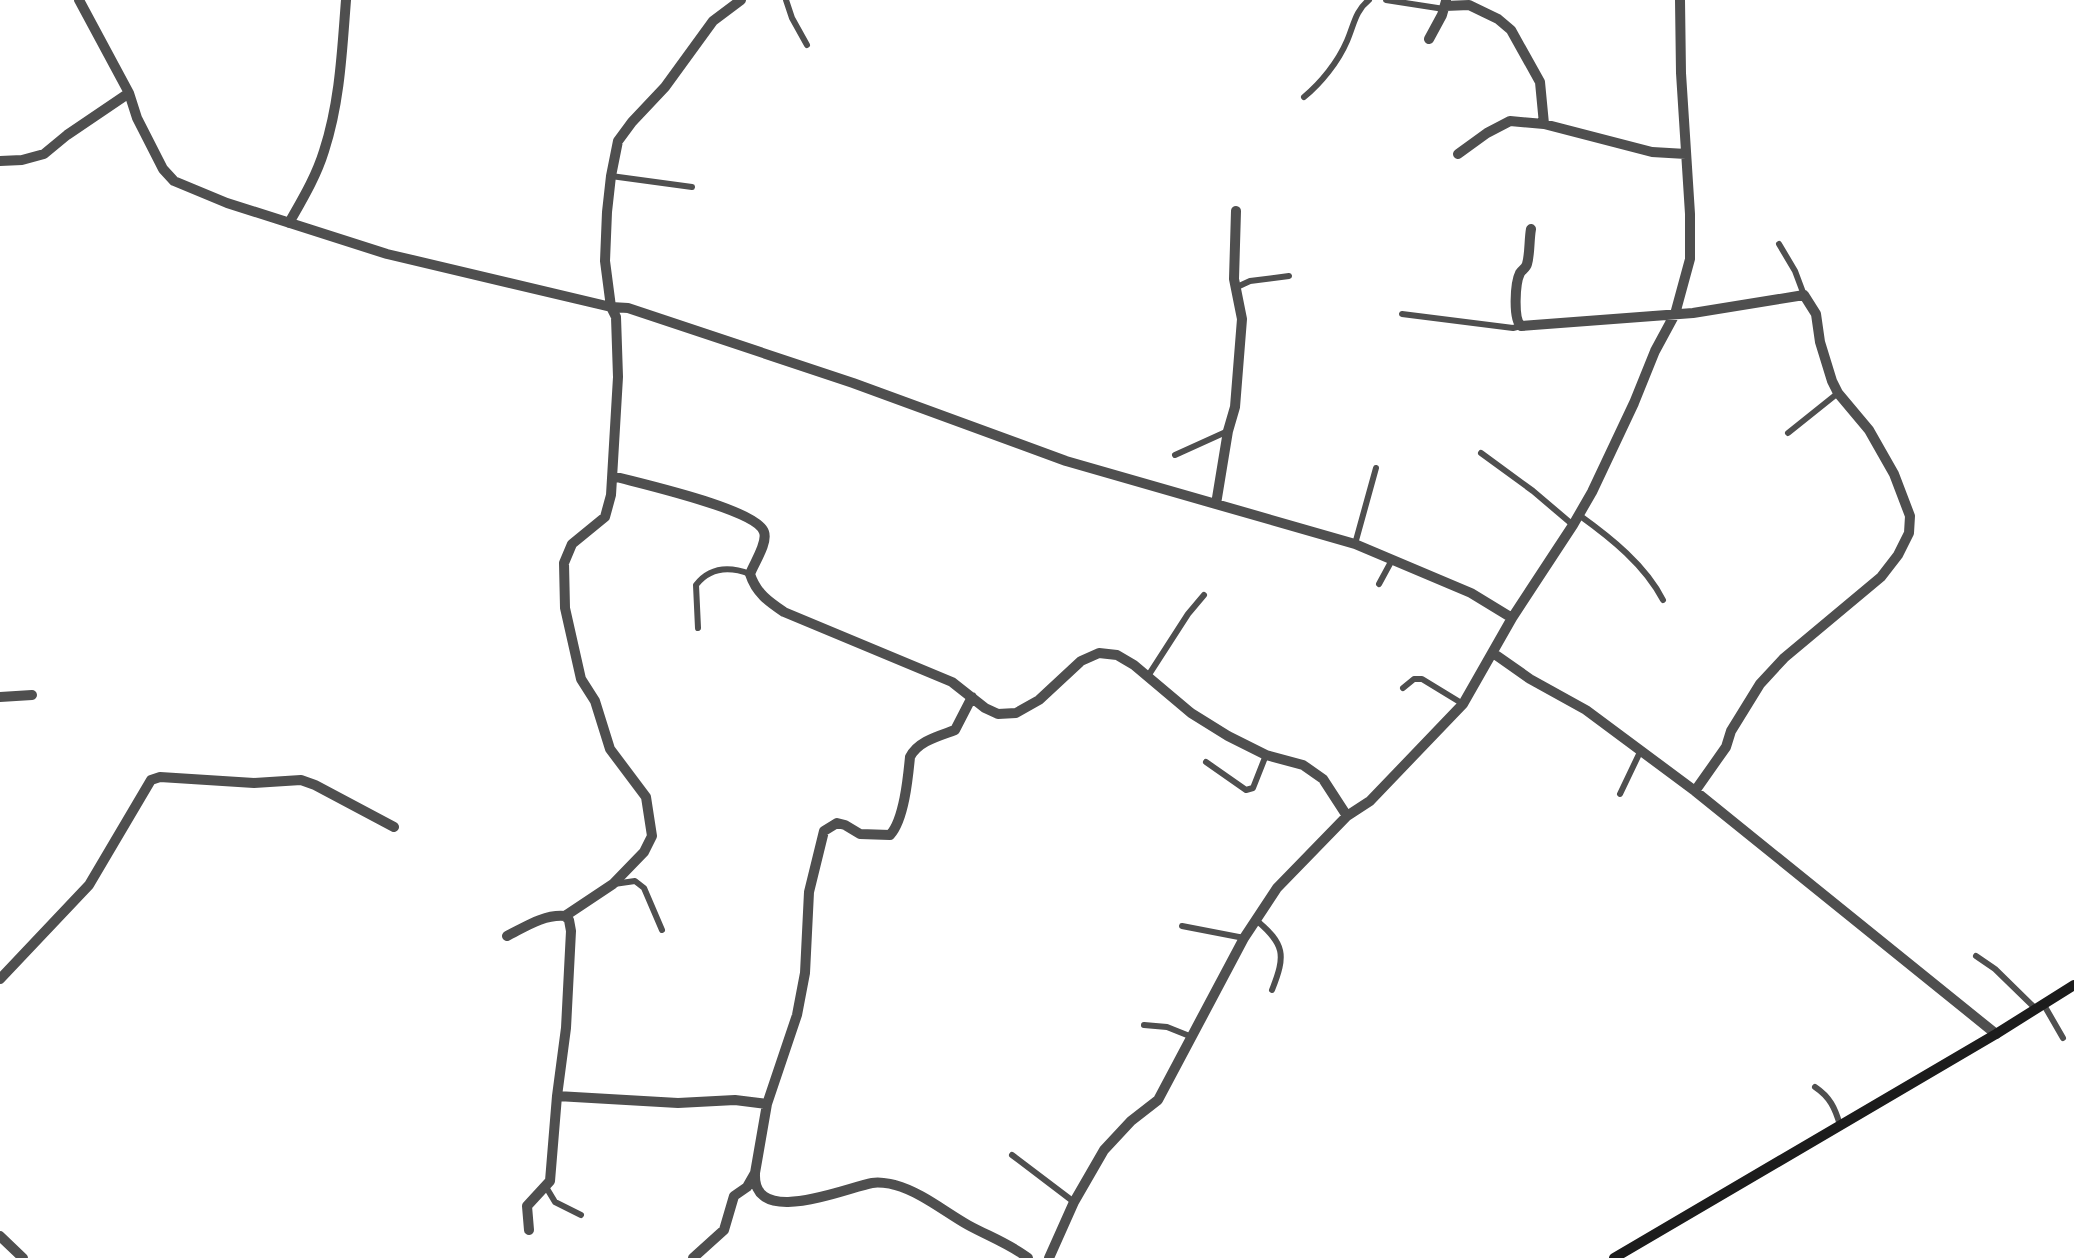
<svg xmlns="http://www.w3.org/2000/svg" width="2074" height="1258" font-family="Barlow,sans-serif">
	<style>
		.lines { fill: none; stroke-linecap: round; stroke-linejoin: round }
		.lane { stroke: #4f4f4f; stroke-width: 6 }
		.street { stroke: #4f4f4f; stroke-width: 10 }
		.secondary { stroke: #1c1c1c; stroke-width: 10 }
	</style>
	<rect width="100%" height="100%" fill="#fff"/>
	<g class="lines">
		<path class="lane" d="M786,0L792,18L807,45
			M1386,0L1444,9
			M1304,97C1321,83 1338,62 1347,41C1354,25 1355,11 1369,0
			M611,176L692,187
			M1779,244L1795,271L1804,295
			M1237,287L1250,281L1289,276
			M1402,314L1513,328L1521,326
			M1788,433L1838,393
			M1481,453L1533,491L1573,525
			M1175,455L1228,431
			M1579,515C1611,538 1645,565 1663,600
			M1355,544L1376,468
			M1379,584L1392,560
			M698,628L696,585C710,567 729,566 750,574
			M1148,676L1188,614L1204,595
			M1403,688L1414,679H1422L1463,704
			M1206,762L1246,790L1253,788L1266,755
			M1620,794L1641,750
			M614,884L635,881L644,888L662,930
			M1256,920C1285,944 1286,955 1272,990
			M1182,926L1244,938
			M1976,956L1995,969L2037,1010
			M2044,1005L2063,1038
			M1144,1025L1167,1027L1192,1037
			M1815,1087C1830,1097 1835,1108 1840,1125
			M1012,1155L1074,1202
			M546,1187L555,1202L581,1215"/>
		<path class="street" d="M79,0L129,93L137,118L163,169L174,181L227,203L387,254L611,307L628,308L853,383L1066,461L1355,544L1471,593L1512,618
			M1445,6L1469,5L1498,19L1511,30L1540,82L1544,124
			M1429,39L1442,15L1446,1
			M1458,154L1487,133L1510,121L1544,124L1652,152L1686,154
			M0,161L22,160L44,154L67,135L129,93
			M289,223C302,200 316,177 324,151C340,102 342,51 346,0
			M1531,229C1529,240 1530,254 1527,264C1526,268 1522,270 1520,273C1515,283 1513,319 1521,326L1693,313L1804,295L1816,314L1820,342L1832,381L1838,393L1869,430L1894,474L1910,516L1909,533L1898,555L1881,577L1784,658L1760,684L1731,731L1726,747L1695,791
			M613,476C638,483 757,509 764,532C768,543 754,563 750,574C756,593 769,602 784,612L952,682L985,708L998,714L1016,713L1039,700L1081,661L1099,653L1117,655L1134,665L1191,713L1228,736L1266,755L1303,765L1323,779L1347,816
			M1216,504L1228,431L1235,407L1242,319L1234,279L1236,211
			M1493,653L1530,679L1586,710L1695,791L1996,1034
			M0,697L32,695
			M565,916L613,884L644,852L652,836L646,797L610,749L595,701L581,679L565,608L564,563L572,544L605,517L611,495L618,377L616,317L611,307L605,261L607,212L611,176L618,141L632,122L665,87L713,21L741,0
			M507,936C525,927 544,914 565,916L569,920L571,931L566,1028L557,1096L550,1181L527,1206L529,1230
			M0,979L89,885L151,780L160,777L254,783L301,780L315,785L394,827
			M557,1096L678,1103L735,1100L767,1104
			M755,1174C753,1228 845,1188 872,1183C878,1182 889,1183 895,1185C921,1192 945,1212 968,1225C988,1236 1010,1244 1028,1258
			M0,1236L23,1258
			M693,1258L724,1230L734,1196L747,1187L755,1173L767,1104L797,1015L805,973L809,892L824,831L837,823L845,825L860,834L890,835C904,820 908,778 910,757C918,741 939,736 955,730L972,697
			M1049,1258L1074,1202L1104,1150L1131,1121L1158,1100L1244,938L1277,888L1347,816L1370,801L1463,704L1512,618L1573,525L1592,492L1634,403L1655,351L1675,314L1690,259V214L1681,73L1680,0"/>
		<path class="secondary" d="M1614,1258L1996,1034L2074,985"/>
	</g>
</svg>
